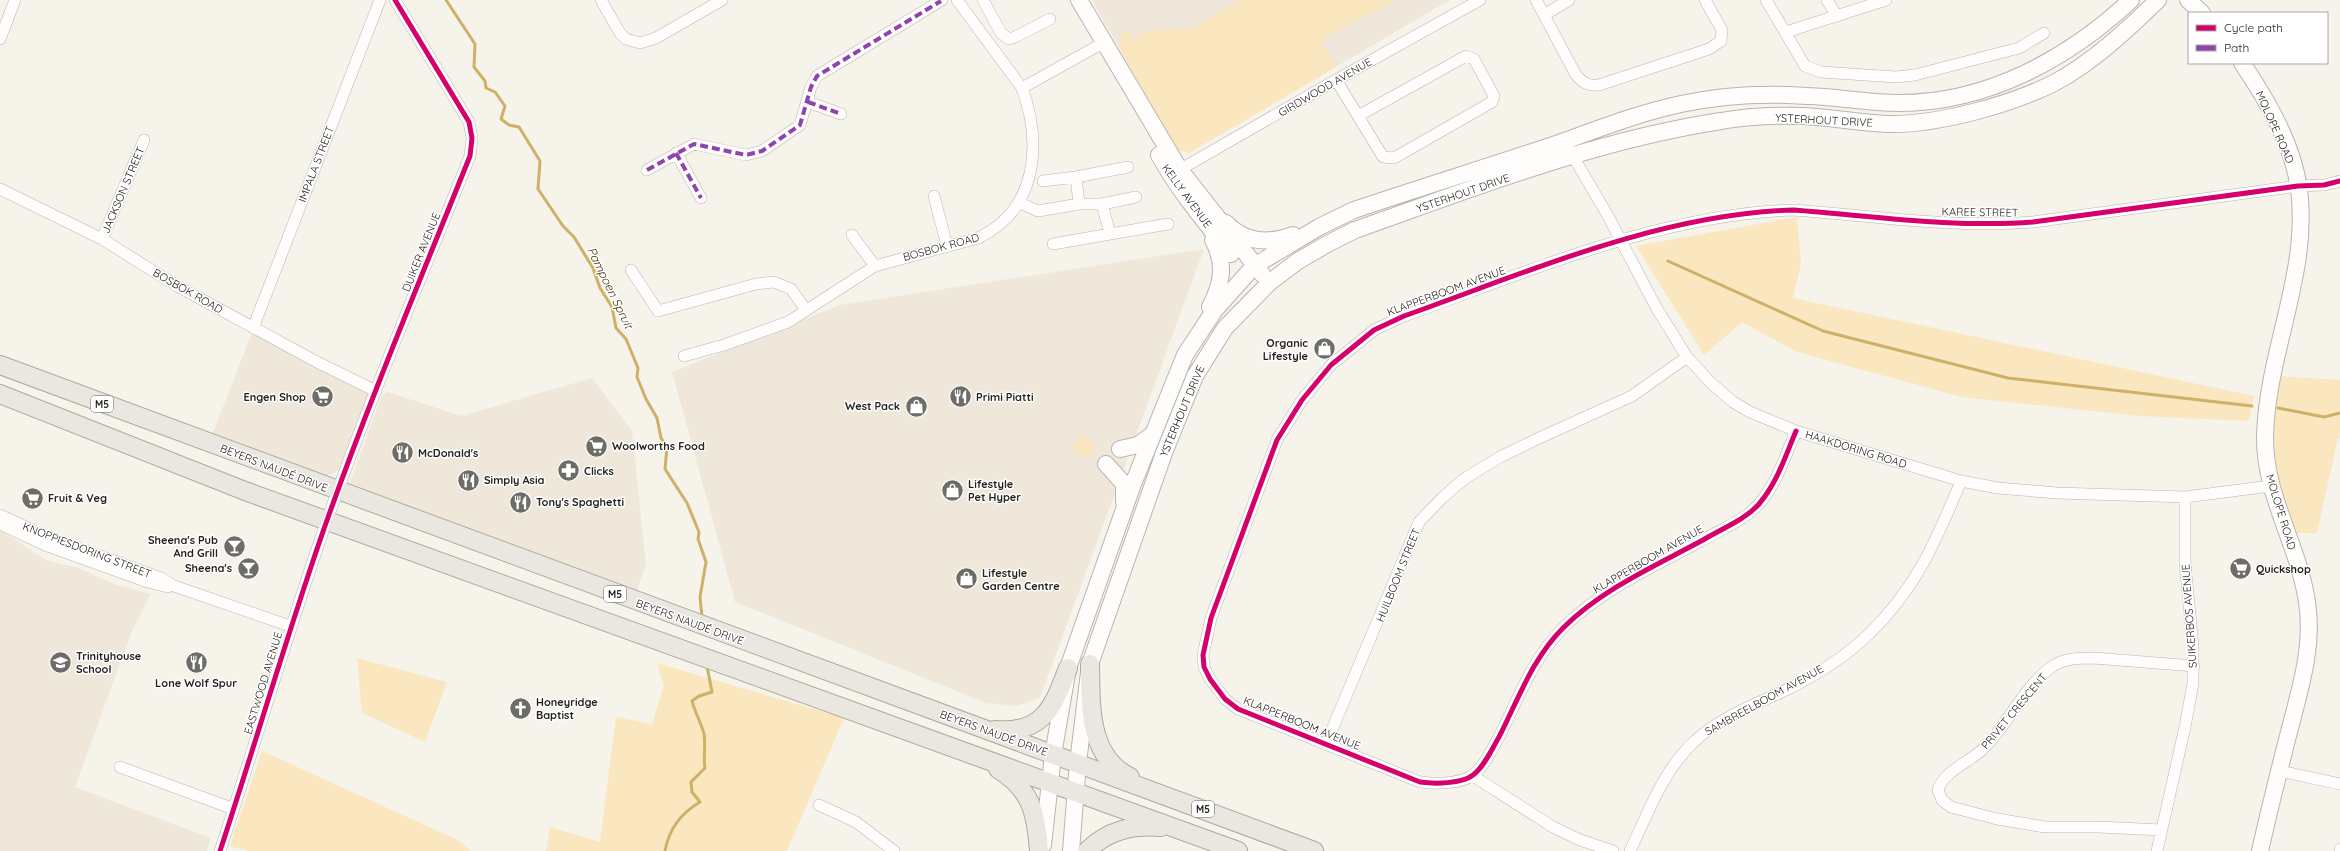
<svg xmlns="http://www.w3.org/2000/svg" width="2340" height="851" font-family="Quicksand,sans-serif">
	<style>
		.built { fill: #efe8da }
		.green { fill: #fae7c0 }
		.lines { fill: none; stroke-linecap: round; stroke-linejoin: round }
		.stream { stroke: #ceb067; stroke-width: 3 }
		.street-casing { stroke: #b7b5b0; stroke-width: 12 }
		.secondary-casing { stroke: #b7b5b0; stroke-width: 18 }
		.primary-casing { stroke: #aea99b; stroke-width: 20 }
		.street { stroke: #fefdfc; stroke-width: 11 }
		.secondary { stroke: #fefdfc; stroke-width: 16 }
		.primary { stroke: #eae7e0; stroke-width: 18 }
		.quiet { stroke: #8e44ad; stroke-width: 4; stroke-dasharray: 8 4; stroke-linecap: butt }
		.cycleway-casing { stroke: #fff; stroke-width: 8 }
		.cycleway { stroke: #d6006c; stroke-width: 5 }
		.labels { text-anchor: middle; stroke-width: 3; stroke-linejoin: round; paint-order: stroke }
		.shield { fill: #fff; stroke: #666562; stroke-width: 1 }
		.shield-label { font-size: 10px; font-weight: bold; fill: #25231e }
		.street-label { font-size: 11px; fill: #25231e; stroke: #fff }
		.poi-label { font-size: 11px; font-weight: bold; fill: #25231e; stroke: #fff; text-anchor: start }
		.water-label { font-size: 12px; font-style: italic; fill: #47360c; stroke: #fff }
	</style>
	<rect width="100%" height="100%" fill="#f6f3eb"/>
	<path class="built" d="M1092,0H1450L1189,153L1176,149Z
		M1204,249L1040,698L1017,706L986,703L735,602L672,372L840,305Z
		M253,330L371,393L341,468L334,473L326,476L212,435Z
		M592,378L632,431L646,565L637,591L349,485L382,395L388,392L461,416Z
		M0,530L48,561L79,568L114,584L151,594L132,631L75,787L211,838L207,851H0Z"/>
	<path class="green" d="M1241,0H1395L1326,37L1322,42L1336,67L1189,153L1176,149L1119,48L1122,33L1127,29L1133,39L1145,31L1193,28Z
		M1797,217L1801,264L1793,298L2254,396L2249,421L2139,416L1962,397L1797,352L1742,322L1704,355L1636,246Z
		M2278,376L2340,380V438H2338L2317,533H2294L2278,487L2270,443Z
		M1074 447a10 10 0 1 1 20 0a10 10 0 1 1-20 0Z
		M357,658L447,682L425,742L362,713Z
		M657,663L844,718L787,851H546L550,827L600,842L616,717L652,724L664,686Z
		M262,751L460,841L471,851H247L230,846Z"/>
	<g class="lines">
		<path class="stream" d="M446,0L475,44L474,67L485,81L486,88L495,92L505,106L501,119L509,125L519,127L540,161L538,189L563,226L574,237L593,268L600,288L612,307L616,328L626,339L638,368L637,377L646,399L657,418L661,438L667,447L665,469L687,503L699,532L698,539L706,562L700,597L702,617
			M1668,261L1823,331L2008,378L2252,406
			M2278,408L2324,417L2340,413
			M665,851C669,829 681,813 700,802L692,792L691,782L705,768C703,757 706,745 704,734C701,722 695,713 692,701L699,696L712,692L707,666"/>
		<defs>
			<path id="street" d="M601,0L620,33L626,39L640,43L656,38L722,0
				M983,0L1001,33L1009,39L1015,37L1050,19
				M1536,0L1576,75C1583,83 1588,86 1599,85L1709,49L1721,41L1722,30L1705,0
				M1766,0L1805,66L1821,72L1896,77L1915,75L2019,48L2044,33
				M1827,0L1837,16
				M1544,15L1569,0
				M1786,32L1886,0
				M0,39L15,0
				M1336,80L1383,157L1394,158L1492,102L1494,96L1474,59L1466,56L1358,116
				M1022,88L1103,43
				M808,102L841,114
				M1570,151L1608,216L1657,309L1687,357L1711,383L1733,402L1750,412L1796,431L1961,481L1998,488L2057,493L2185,497L2271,486
				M676,153L701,198
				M647,170L694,144L746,155L762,151L800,125L811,87L817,76L942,0
				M1174,173L1336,80L1480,0
				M1043,181L1076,177
				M0,189L102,239L177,286L317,362L376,391
				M934,196L947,246
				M1020,203L1038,211L1079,204H1102L1136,197
				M1079,204L1076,177L1128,167
				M1110,234L1168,224
				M852,235L875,266
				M102,239L144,140
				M1053,244L1110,234L1102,204
				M631,270L658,311L756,284L774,282L791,289L806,310
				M253,328L380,0
				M684,356L724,345L788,322L875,266L978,238C1038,210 1042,143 1022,88L957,0
				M1796,431C1785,457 1777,483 1759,504C1745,520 1721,529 1703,540C1655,566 1602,589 1563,628C1532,659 1518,700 1499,737C1492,749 1484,767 1473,775C1462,784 1434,784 1420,782L1238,709L1225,699L1210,679L1204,667L1203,655L1211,618L1277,440L1302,400L1331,365L1374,330L1404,316C1528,272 1660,214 1794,210C1873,216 1954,228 2033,222L2298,186L2324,185L2340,181
				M0,515L48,537L161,578L174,586L290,626
				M0,524L45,545L148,582L168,587
				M1326,744L1419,522L1442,498L1464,479L1500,457L1537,439L1632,396L1687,357
				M120,767L234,809
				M2280,771L2340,784
				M1473,776L1553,827L1580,840L1613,851
				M819,805L856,822L894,851
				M2161,830L2099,827H2045L1997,819L1951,807L1942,800L1938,790C1943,772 1969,762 1982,750C2008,725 2022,689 2050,668C2063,658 2078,658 2094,658L2194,666
				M220,851C256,742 288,631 326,523C370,399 421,278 470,156L472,138L469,122L395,0
				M1630,851C1648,813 1664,768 1696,740C1722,716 1757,704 1788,689C1816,675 1846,656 1868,635C1916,589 1936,541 1961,481
				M2157,851L2185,727L2193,683V646L2185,563V497
				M2340,851V849"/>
			<path id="secondary" d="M1079,0L1180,170L1262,274
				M2188,0L2202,13
				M2242,63C2267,100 2293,144 2299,189C2310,272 2267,353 2265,436C2264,495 2299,546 2307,602C2314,646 2300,689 2289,732C2279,771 2269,811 2260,851
				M1159,155C1179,191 1205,222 1231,254
				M1226,223C1245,243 1269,244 1293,235
				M1210,307C1222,284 1226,264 1213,240
				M1120,449L1138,445L1153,434
				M1106,464L1124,484V502
				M1043,845L1053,755L1068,668L1133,484L1185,355L1214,311L1254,266L1319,227L1354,210C1422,187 1491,166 1559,143C1598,129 1639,113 1681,104C1723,95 1765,93 1808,96C1838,97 1868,103 1899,103C1987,103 2068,59 2131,0
				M1071,851L1078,763L1090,664L1164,453L1195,376L1225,328L1270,282L1298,261L1329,243L1355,230C1474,188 1596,140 1721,121C1748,116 1776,115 1802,116C1831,117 1859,123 1888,124C1937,125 2010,105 2054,83C2092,63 2127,30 2158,0"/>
			<path id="primary" d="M0,365L1314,851
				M0,394L245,491L1238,851
				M1090,664C1091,703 1087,756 1130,777
				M995,730C1043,734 1053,708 1068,668
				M998,769C1032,790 1036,813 1039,851
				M1087,851C1108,830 1132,825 1161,827"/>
		</defs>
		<use href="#street" class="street-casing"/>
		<use href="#secondary" class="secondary-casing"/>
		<use href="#primary" class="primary-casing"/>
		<use href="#street" class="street"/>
		<use href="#secondary" class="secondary"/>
		<use href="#primary" class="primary"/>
		<path class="quiet" d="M808,102L841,114
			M676,153L701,198
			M647,170L694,144L746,155L762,151L800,125L811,87L817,76L941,1"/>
		<defs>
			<path id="cycleway" d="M1796,431C1785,457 1777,483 1759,504C1745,520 1721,529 1703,540C1655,566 1602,589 1563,628C1532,659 1518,700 1499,737C1492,749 1484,767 1473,775C1462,784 1434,784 1420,782L1238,709L1225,699L1210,679L1204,667L1203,655L1211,618L1277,440L1302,400L1331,365L1374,330L1404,316C1528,272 1660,214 1794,210C1873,216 1954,228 2033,222L2298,186L2324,185L2340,181
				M220,851C256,742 288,631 326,523C370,399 421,278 470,156L472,138L469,122L395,0"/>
		</defs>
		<use href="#cycleway" class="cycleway-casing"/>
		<use href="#cycleway" class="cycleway"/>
	</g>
	<defs>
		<symbol id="shop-disc" viewBox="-11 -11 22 22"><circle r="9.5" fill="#6e6c66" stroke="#fff"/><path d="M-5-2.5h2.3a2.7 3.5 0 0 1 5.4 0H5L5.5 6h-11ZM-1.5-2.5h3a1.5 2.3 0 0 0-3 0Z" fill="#fff"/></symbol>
		<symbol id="supermarket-disc" viewBox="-11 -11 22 22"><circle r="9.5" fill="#6e6c66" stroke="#fff"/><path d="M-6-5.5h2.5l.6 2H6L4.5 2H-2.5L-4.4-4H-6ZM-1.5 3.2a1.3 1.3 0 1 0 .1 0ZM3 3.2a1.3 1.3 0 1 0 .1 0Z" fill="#fff"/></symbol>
		<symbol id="restaurant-disc" viewBox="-11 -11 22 22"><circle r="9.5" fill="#6e6c66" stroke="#fff"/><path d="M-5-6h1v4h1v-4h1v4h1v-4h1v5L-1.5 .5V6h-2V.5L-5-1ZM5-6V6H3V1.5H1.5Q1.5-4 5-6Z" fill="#fff"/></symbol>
		<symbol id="pharmacy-disc" viewBox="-11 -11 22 22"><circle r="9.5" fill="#6e6c66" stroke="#fff"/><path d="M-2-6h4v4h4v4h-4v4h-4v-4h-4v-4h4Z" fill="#fff"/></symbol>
		<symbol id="bar-disc" viewBox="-11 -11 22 22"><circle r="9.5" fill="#6e6c66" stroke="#fff"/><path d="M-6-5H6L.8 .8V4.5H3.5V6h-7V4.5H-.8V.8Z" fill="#fff"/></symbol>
		<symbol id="school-disc" viewBox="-11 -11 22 22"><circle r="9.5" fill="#6e6c66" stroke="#fff"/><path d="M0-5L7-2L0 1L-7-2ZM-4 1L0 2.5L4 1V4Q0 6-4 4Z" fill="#fff"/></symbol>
		<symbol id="church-disc" viewBox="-11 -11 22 22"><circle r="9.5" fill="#6e6c66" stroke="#fff"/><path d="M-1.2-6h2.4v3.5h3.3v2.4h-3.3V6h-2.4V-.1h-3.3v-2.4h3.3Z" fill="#fff"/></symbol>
	</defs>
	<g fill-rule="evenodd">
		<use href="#shop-disc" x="1312" y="336" width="25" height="25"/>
		<use href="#supermarket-disc" x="310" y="384" width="25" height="25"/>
		<use href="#restaurant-disc" x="948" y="384" width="25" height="25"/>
		<use href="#shop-disc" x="904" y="394" width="25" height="25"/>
		<use href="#supermarket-disc" x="584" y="434" width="25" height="25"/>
		<use href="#restaurant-disc" x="390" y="440" width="25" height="25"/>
		<use href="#pharmacy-disc" x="556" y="458" width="25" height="25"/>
		<use href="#restaurant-disc" x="456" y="468" width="25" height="25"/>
		<use href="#shop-disc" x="940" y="478" width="25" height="25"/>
		<use href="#supermarket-disc" x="20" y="486" width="25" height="25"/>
		<use href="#restaurant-disc" x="508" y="490" width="25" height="25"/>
		<use href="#bar-disc" x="222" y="534" width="25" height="25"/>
		<use href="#bar-disc" x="236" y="556" width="25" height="25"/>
		<use href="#supermarket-disc" x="2228" y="556" width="25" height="25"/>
		<use href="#shop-disc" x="954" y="566" width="25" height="25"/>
		<use href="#school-disc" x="48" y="650" width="25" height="25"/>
		<use href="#restaurant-disc" x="184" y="650" width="25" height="25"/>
		<use href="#church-disc" x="508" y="696" width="25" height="25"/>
	</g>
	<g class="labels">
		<g class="shield">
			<rect x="91" y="396" width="22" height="16" rx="3"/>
			<rect x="604" y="586" width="22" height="16" rx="3"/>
			<rect x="1192" y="801" width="22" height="16" rx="3"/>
		</g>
		<g class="shield-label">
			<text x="102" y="408">M5</text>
			<text x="615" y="598">M5</text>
			<text x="1203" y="813">M5</text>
		</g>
		<g class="street-label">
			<text transform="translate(1325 87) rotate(-30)" y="4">GIRDWOOD AVENUE</text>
			<text transform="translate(1824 120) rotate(3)" y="4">YSTERHOUT DRIVE</text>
			<text transform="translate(2275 127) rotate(66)" y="4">MOLOPE ROAD</text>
			<text transform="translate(316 164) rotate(-69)" y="4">IMPALA STREET</text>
			<text transform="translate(123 190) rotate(-67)" y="4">JACKSON STREET</text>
			<text transform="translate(1463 193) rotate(-19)" y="4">YSTERHOUT DRIVE</text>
			<text transform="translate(1187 196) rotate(54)" y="4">KELLY AVENUE</text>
			<text transform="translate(1980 212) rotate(1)" y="4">KAREE STREET</text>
			<text transform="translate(941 247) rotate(-15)" y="4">BOSBOK ROAD</text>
			<text transform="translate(421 252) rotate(-68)" y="4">DUIKER AVENUE</text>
			<text transform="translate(188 291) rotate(30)" y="4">BOSBOK ROAD</text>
			<text transform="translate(1446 291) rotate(-20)" y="4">KLAPPERBOOM AVENUE</text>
			<text transform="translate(1182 411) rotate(-67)" y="4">YSTERHOUT DRIVE</text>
			<text transform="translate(1856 449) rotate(17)" y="4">HAAKDORING ROAD</text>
			<text transform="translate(274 468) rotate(21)" y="4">BEYERS NAUDÉ DRIVE</text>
			<text transform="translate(2281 512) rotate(73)" y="4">MOLOPE ROAD</text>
			<text transform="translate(87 550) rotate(21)" y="4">KNOPPIESDORING STREET</text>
			<text transform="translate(1648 559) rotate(-30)" y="4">KLAPPERBOOM AVENUE</text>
			<text transform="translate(1398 575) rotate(-68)" y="4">HUILBOOM STREET</text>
			<text transform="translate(2189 616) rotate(-94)" y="4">SUIKERBOS AVENUE</text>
			<text transform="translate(690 622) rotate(20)" y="4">BEYERS NAUDÉ DRIVE</text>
			<text transform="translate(263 683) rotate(-73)" y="4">EASTWOOD AVENUE</text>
			<text transform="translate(1764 700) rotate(-29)" y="4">SAMBREELBOOM AVENUE</text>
			<text transform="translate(2014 711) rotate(-50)" y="4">PRIVET CRESCENT</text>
			<text transform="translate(1302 723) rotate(22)" y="4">KLAPPERBOOM AVENUE</text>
			<text transform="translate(994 733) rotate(20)" y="4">BEYERS NAUDÉ DRIVE</text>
		</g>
		<g class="poi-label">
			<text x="1308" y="347" text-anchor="end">Organic<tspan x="1308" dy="13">Lifestyle</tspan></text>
			<text x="306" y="401" text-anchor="end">Engen Shop</text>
			<text x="976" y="401">Primi Piatti</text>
			<text x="900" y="410" text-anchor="end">West Pack</text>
			<text x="612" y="450">Woolworths Food</text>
			<text x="418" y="457">McDonald's</text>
			<text x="584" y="475">Clicks</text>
			<text x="484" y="484">Simply Asia</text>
			<text x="968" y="488">Lifestyle<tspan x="968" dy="13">Pet Hyper</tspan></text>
			<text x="48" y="502">Fruit &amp; Veg</text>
			<text x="536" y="506">Tony's Spaghetti</text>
			<text x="218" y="544" text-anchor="end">Sheena's Pub<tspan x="218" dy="13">And Grill</tspan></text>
			<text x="232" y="572" text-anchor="end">Sheena's</text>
			<text x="2256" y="573">Quickshop</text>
			<text x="982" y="577">Lifestyle<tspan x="982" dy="13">Garden Centre</tspan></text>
			<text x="76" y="660">Trinityhouse<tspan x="76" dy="13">School</tspan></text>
			<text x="196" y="687" text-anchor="middle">Lone Wolf Spur</text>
			<text x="536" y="706">Honeyridge<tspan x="536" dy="13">Baptist</tspan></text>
		</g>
		<g class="water-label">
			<text transform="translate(610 288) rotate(64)" y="4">Pampoen Spruit</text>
		</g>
	</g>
	<rect x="2188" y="12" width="140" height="52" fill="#ffffff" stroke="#a8a7a5"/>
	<rect x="2196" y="25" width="20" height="6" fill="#d6006c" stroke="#a8a7a5"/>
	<text x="2224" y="32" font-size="12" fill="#25231e">Cycle path</text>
	<rect x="2196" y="45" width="20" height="6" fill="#8e44ad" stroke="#a8a7a5"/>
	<text x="2224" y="52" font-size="12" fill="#25231e">Path</text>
</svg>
